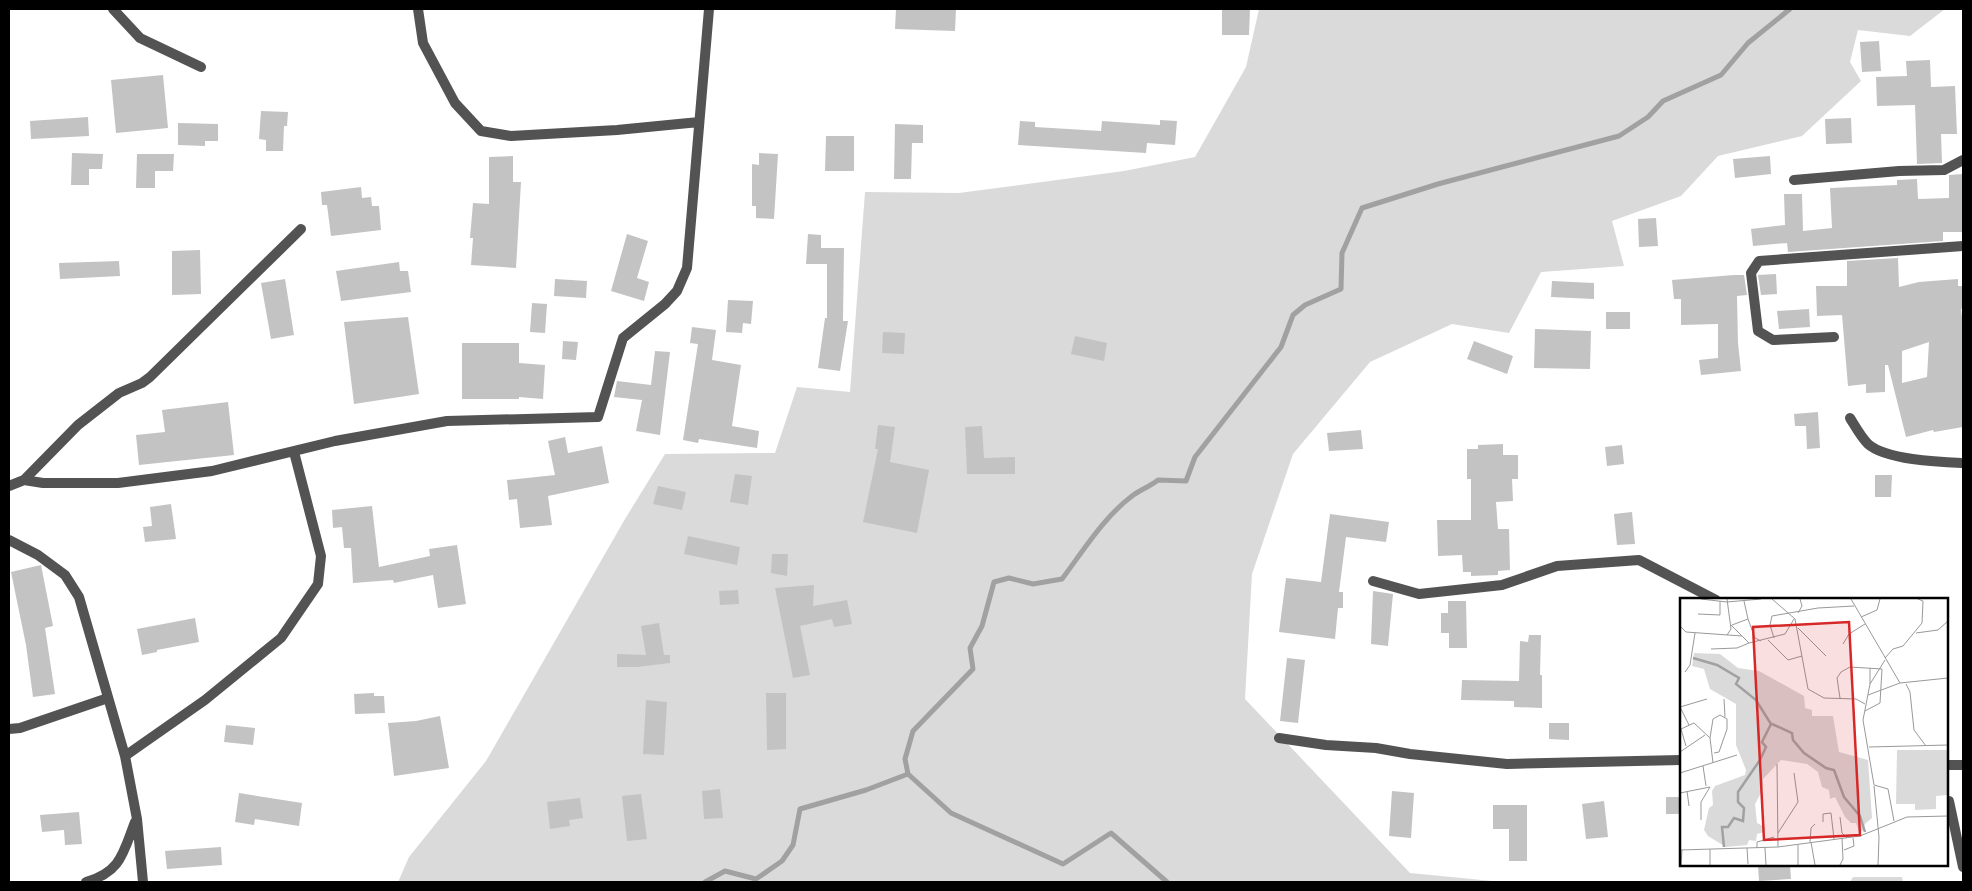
<svg xmlns="http://www.w3.org/2000/svg" width="1972" height="891" font-family="'Exo 2',sans-serif">
	<style>
		.green { fill: #dadada }
		.lines { fill: none; stroke-linecap: round; stroke-linejoin: round }
		.stream { stroke: #a1a1a1; stroke-width: 5 }
		.building { fill: #c3c3c3; fill-rule: evenodd }
		.minor { stroke: #535353; stroke-width: 10 }
		.inset-river { fill: none; stroke: #a1a1a1; stroke-width: 2.5 }
		.inset-road { fill: none; stroke: #999; stroke-width: 1 }
		.view { fill: #d62828; fill-opacity: 0.15; stroke: #d62828; stroke-width: 2.5 }
		.inset-edge { fill: none; stroke: #000; stroke-width: 2.5 }
	</style>
	<rect width="100%" height="100%" fill="#fff"/>
	<path class="green" d="M1259,9H1945L1910,36L1858,30L1850,62L1861,81L1802,136L1718,156L1681,196L1612,221L1624,266L1541,272L1509,333L1452,324L1370,362L1293,454L1252,574L1245,699L1410,873L1503,882H398L409,857L486,761L625,519L665,454L775,453L797,387L850,392L865,192L959,193L1124,171L1195,157L1246,67Z
		M1853,877H1902L1903,882H1850Z"/>
	<g class="lines">
		<path class="stream" d="M908,774L905,759L913,731L973,669L970,648L982,626L994,582L1009,578L1033,584L1062,579C1083,551 1104,517 1132,496C1140,490 1149,487 1158,480L1186,481L1195,457L1281,347L1293,315L1305,305L1341,289L1342,253L1362,208L1438,184L1619,136L1648,117L1663,101L1721,75L1748,43L1790,9
			M705,882L725,871L756,879L782,861L793,845L800,809L866,790L908,774L951,813L1063,864L1111,833L1167,882"/>
	</g>
	<path class="building" d="M896,9H956L955,31L895,29Z
		M1222,9H1250L1249,35H1222Z
		M1879,41L1881,71L1862,72L1860,42Z
		M1930,60L1931,87L1955,86L1957,134H1941L1942,163L1917,164L1915,105L1877,106L1876,77L1907,76L1906,61Z
		M163,75L168,128L116,133L111,80Z
		M261,111L288,112L287,126H284L283,151H266V140L259,139Z
		M88,117L89,136L31,139L30,121Z
		M1851,118L1852,143L1826,144L1825,119Z
		M1160,120L1177,121L1175,145L1147,143L1146,153L1018,145L1020,121L1035,122V127L1101,131L1102,121L1160,125Z
		M178,123L218,124V141H205V146L178,145Z
		M895,124L923,125V143H912L911,179H894Z
		M826,136H854V171H825Z
		M72,153L103,154L102,169H89V185H71Z
		M759,153L778,154L774,219L756,218V206H752V164L759,165Z
		M137,154H174L173,171H155V188H136Z
		M513,156V182H521L516,268L471,265L473,238H470L473,203L489,204V157Z
		M1770,156L1771,174L1735,178L1733,159Z
		M1963,174V232H1943V241L1788,252L1787,243L1753,246L1751,229L1785,225L1784,194H1802L1803,231L1832,228L1830,188L1897,185V180L1917,179L1918,199L1949,198V175Z
		M361,187L362,198L371,197L372,206H379L381,230L331,236L327,205H322L321,192Z
		M1656,218L1658,246L1639,247L1638,219Z
		M627,234L648,241L637,278L649,282L644,301L611,291Z
		M808,234L821,235V248H844L843,321H848L840,371L818,368L825,318H827V264H806Z
		M200,250L201,294L172,295V251Z
		M1898,258L1899,287L1919,282L1958,279V286H1963V308L1961,309L1963,326V427L1934,432L1933,430L1906,437L1888,365H1885V392L1866,393V384L1848,386L1842,315L1817,316L1816,286H1847V261ZM1929,342L1927,377L1902,383V351Z
		M119,261L120,276L60,279L59,263Z
		M399,262L400,271H408L411,292L341,301L336,271Z
		M1776,274L1777,294L1761,295L1758,275Z
		M1734,275H1744L1747,295L1737,296L1738,343L1741,371L1701,375L1699,360L1718,358V324L1681,325V299H1674L1672,280Z
		M285,279L294,335L271,339L261,283Z
		M555,279L587,281L586,298L554,296Z
		M1552,281L1594,283V299L1551,297Z
		M728,300L753,301L751,324L743,323L742,333L726,332Z
		M532,303L547,304L545,333L530,332Z
		M1809,309L1810,327L1779,329L1777,311Z
		M1606,312H1630V329H1606Z
		M408,317L419,394L354,404L344,322Z
		M692,327L716,330L712,360L741,365L732,426L759,431L757,448L699,439L698,443L683,440L698,344L690,343Z
		M1535,329L1591,331L1590,369L1534,368Z
		M883,332L905,333L904,354L882,353Z
		M1075,336L1107,343L1104,361L1071,354Z
		M563,341L578,342L576,360L562,359Z
		M1474,341L1513,356L1507,374L1467,359Z
		M462,343H519V363L545,365L543,399L519,397V399H462Z
		M655,351L670,352L660,435L636,431L642,400L614,397L617,381L651,385Z
		M228,402L234,455L139,465L136,435L165,432L162,410Z
		M1818,412L1820,448L1807,449L1806,426H1795L1794,414Z
		M878,425L895,427L890,462L929,470L917,533L863,522L878,449H875Z
		M982,426L984,458L1015,457V474H967L965,427Z
		M1361,430L1363,449L1329,451L1327,433Z
		M565,437L568,453L602,446L609,483L548,496L552,525L520,528L517,499L509,500L507,480L555,475L548,441Z
		M1503,444V455H1518V479H1512L1513,501L1496,502L1498,529H1509L1510,570L1498,571V575L1471,576V572H1463L1462,555L1438,556L1437,520H1471V479H1467V449H1478V445Z
		M1622,445L1624,464L1607,466L1605,447Z
		M735,474L752,476L748,505L730,502Z
		M1875,475H1892L1891,497H1875Z
		M658,486L686,492L682,510L653,504Z
		M171,504L176,539L145,542L143,527L152,526L150,507Z
		M372,506L379,567L430,556L429,549L457,545L466,604L438,608L433,575L394,583L393,580L353,583L351,548H344L342,527L333,528L332,510Z
		M1632,512L1635,544L1617,545L1614,514Z
		M1330,514L1389,522L1386,542L1346,537L1339,592H1343V608H1338L1335,639L1279,632L1286,578L1321,582Z
		M688,536L740,547L737,565L684,554Z
		M772,554H788L787,576L771,573Z
		M41,565L53,626L45,628L55,694L33,697L26,645L11,572Z
		M814,585L813,606L847,600L852,624L834,627L832,619L800,626L810,675L793,678L775,588Z
		M738,590L739,604L720,605L719,591Z
		M1373,591L1393,594L1388,646L1371,644Z
		M1448,601H1466L1467,648H1449V633H1441V613H1448Z
		M195,618L199,642L157,650V652L142,655L137,629Z
		M659,623L664,655H670V663L637,667H617V654L646,655L641,626Z
		M1529,635H1541L1540,675H1542V708L1514,707V701L1461,700L1462,680L1519,681L1520,641L1528,642Z
		M1287,658L1305,660L1298,723L1280,721Z
		M374,693V696H384L385,713L355,714L354,694Z
		M766,693H786V749L767,750Z
		M646,700L667,702L664,755L643,754Z
		M440,716L449,768L394,776L388,723L416,721Z
		M1549,723H1569V740L1549,739Z
		M226,725L255,728L253,745L224,742Z
		M720,789L723,818L704,819L702,791Z
		M1392,791L1414,793L1411,838L1389,836Z
		M239,793L302,803L299,826L255,819L254,825L235,822Z
		M641,794L647,839L627,841L622,796Z
		M1666,797H1681V814H1666Z
		M580,798L583,818L569,820L570,826L550,829L547,802Z
		M1604,801L1608,837L1586,839L1582,804Z
		M1493,805H1527V861H1509V829H1493Z
		M79,812L82,844L65,845L64,830L42,832L40,815Z
		M221,847L222,865L167,869L165,851Z
		M1758,865H1790L1791,879L1759,881Z"/>
	<g class="lines">
		<path class="minor" d="M113,9L140,38L201,67
			M418,9L423,43L455,103L481,131L511,136L617,130L699,122
			M1794,180L1899,171L1944,170L1963,160
			M1834,337L1773,340L1758,331L1751,273L1759,261L1963,246
			M1850,418C1855,426 1861,437 1868,444C1886,460 1939,462 1963,463
			M24,480L43,483H118L212,471L335,441L447,421L598,417L623,338L665,304L677,291L687,268L709,9
			M9,486L24,480L78,425L119,393L142,383L150,377L301,229
			M9,540L38,555L65,575L79,597L125,756L137,819L143,882
			M1373,581L1419,594L1502,585L1557,566L1639,560L1716,600
			M9,729L20,728L108,698
			M1279,738L1326,745L1376,748L1410,754L1507,764L1681,760
			M125,756L205,700L281,638L318,584L321,556L294,452
			M1946,765H1963
			M1949,801L1963,867
			M86,882C121,872 123,853 135,822"/>
	</g>
	<g transform="translate(1680 598)">
		<rect width="268" height="268" fill="#fff"/>
		<path d="M14,55L40,56L58,70L79,73L124,98L125,110L132,112V118H153L159,154L188,162L192,220L185,226L183,233L179,234L176,225H171L165,219L155,199L150,201L149,192L142,189L138,174L127,166L101,162L83,181L82,193L75,206L77,225L85,229V234L77,236L76,243L69,242L67,247L46,249L28,238L24,232L29,210L33,207L32,193L35,188L65,177L66,172L56,147V106L30,91L24,71L12,68ZM217,152H267V197L256,198V211L235,212V206H216Z" fill="#dadada"/>
		<path class="inset-river" d="M13,60L37,67L59,80L56,86L76,102L91,126L82,144L86,149L80,162L58,194V204L64,210L63,223L54,220L48,229H42L44,249M92,126L112,135L113,142L124,155L146,170L154,172L164,199L180,218L185,234"/>
		<path class="inset-road" d="M21,1L47,4L81,1M92,1L115,21L128,91L144,100L176,101L185,106M171,1L220,85M118,15L122,8L120,1M18,16L40,17V3M181,19L197,12L200,1M68,21L75,40L81,43M51,27L69,45L105,36L114,21M52,27L68,21L64,3M0,28L6,34L62,38M118,30L146,58M236,35L258,32L268,23M47,37L51,31L47,1M94,40L90,27L92,18L138,10L174,8M88,42L108,62L122,58M163,46L169,36L185,26M31,51L57,50L69,45M205,60L213,51L223,48L242,25L243,3L238,1M190,70V86L183,122L194,187L208,191L214,223M5,74L10,67L15,35M190,86L205,62M226,86L230,94L234,132L246,148M188,97L220,85L268,80M160,100L157,80L161,74L170,69L202,71M44,101L45,119M0,109L27,101M0,109L9,127M185,113L200,105L202,71M6,148L1,131L14,125L30,140M189,149L268,147M33,165L30,140L33,121L40,117L47,121V131L39,154L34,155M97,166L98,249M23,168L26,188M0,175L57,157M0,175V154L25,137M194,188L199,239L198,267M7,193L9,208M0,195L30,189L21,204V222M160,219L162,235L167,240M143,224V216L151,215L154,241M98,235L118,204L114,175M130,244L131,230L135,226M131,244L135,267M118,247V267M67,250L68,266M77,250V244L94,239M85,250L86,267M0,252L98,249L180,238L227,219L268,218M164,252L174,248L173,240M1,267L2,252M30,267V251M160,267L163,261L162,240"/>
		<path class="view" d="M169,24L180,237L84,242L73,29Z"/>
		<rect width="268" height="268" class="inset-edge"/>
	</g>
	<rect width="1972" height="891" fill="none" stroke="#000000" stroke-width="20"/>
</svg>
